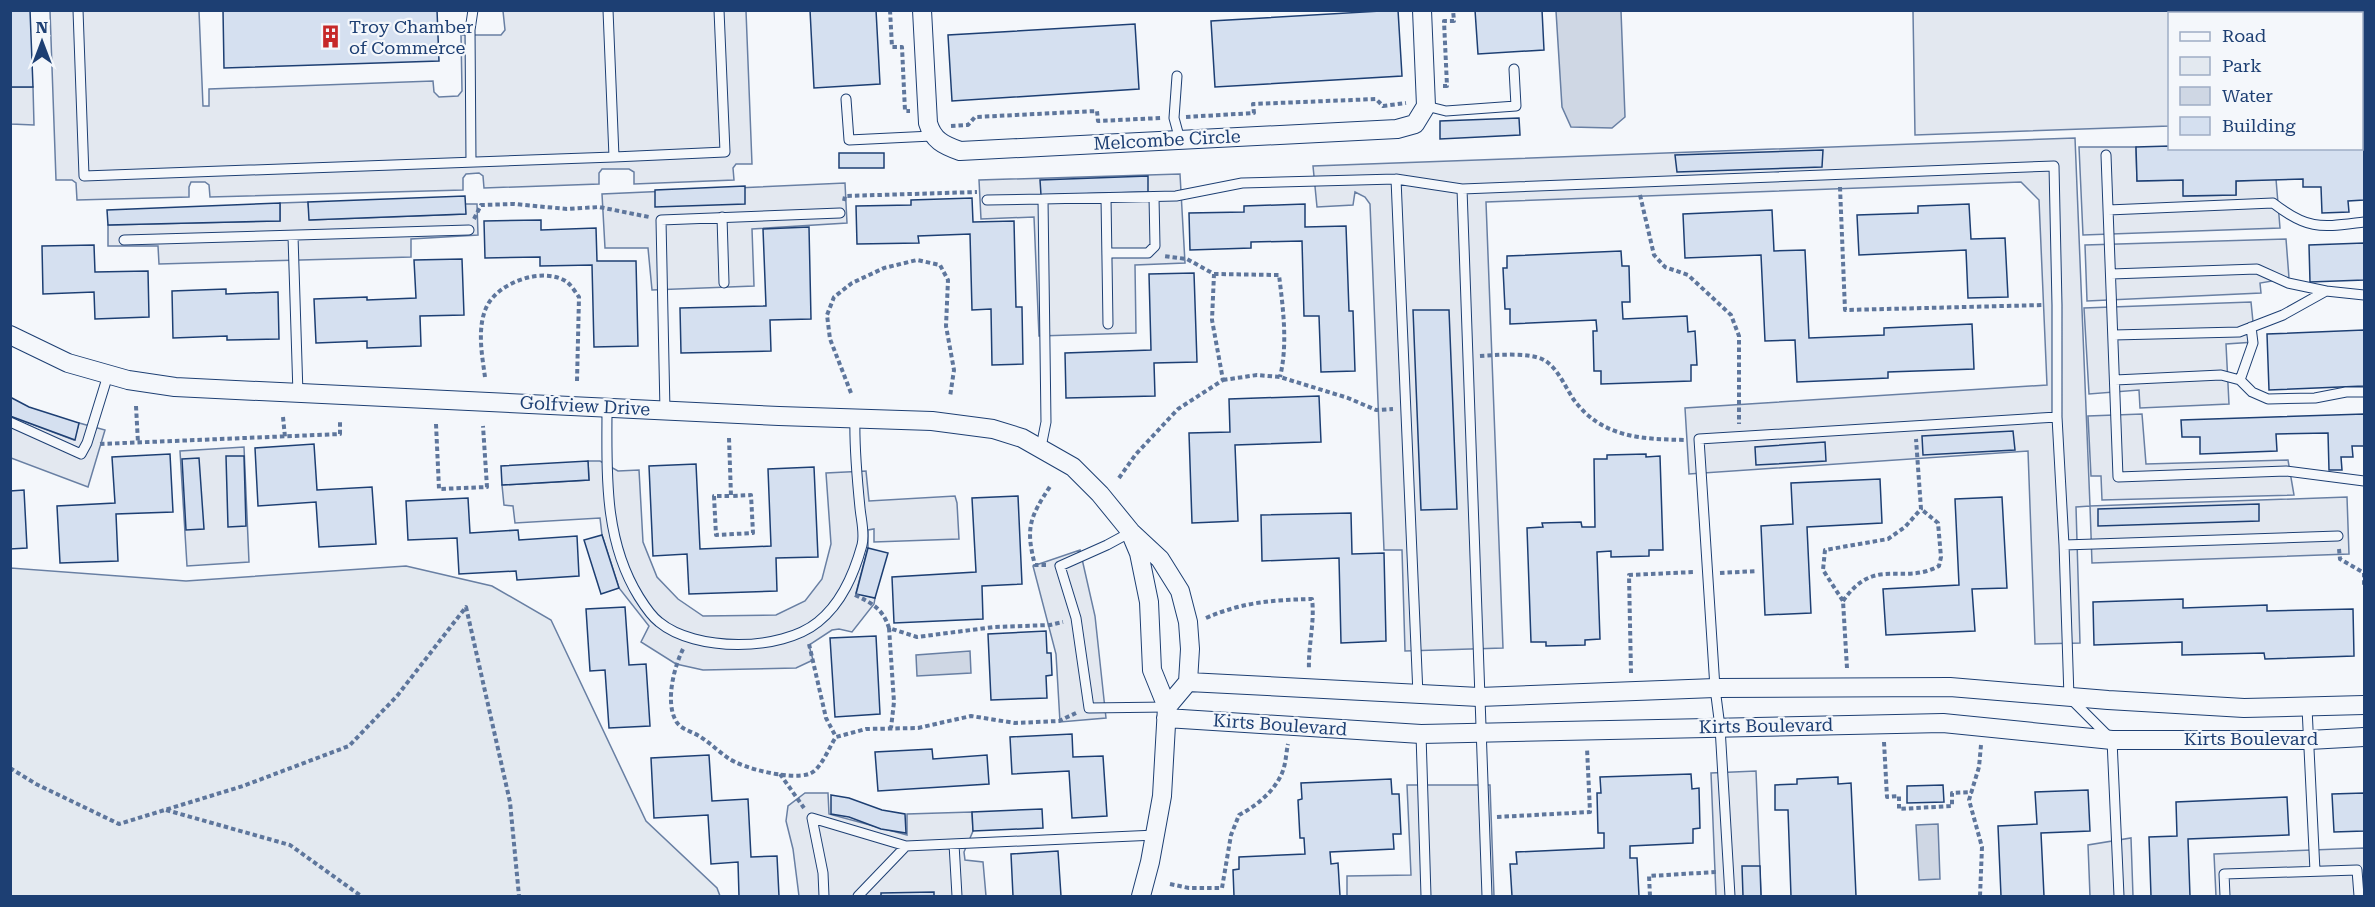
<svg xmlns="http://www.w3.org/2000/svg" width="2375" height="907" font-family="'Roboto Serif',serif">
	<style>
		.green { fill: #e3e9f0; stroke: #687fa3; stroke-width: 1.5 }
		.parking { fill: #e3e8f0; stroke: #687fa3; stroke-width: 1.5 }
		.water { fill: #cfd7e4; stroke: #687fa3; stroke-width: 1.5 }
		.building { fill: #d5e0f0; stroke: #1d3f73; stroke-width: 1.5 }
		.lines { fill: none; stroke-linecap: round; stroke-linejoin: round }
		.service-casing { stroke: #1d3f73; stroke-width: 11 }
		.minor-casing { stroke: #1d3f73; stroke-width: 20 }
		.path { stroke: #5e769c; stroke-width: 4; stroke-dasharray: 4.5 3; stroke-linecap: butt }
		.service { stroke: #f4f7fb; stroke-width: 9 }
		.minor { stroke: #f4f7fb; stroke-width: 18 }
		.labels { text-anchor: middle; stroke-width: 4.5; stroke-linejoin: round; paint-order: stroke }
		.poi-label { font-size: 18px; fill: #1d3f73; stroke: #f4f7fb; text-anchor: start }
		.street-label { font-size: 18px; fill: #1d3f73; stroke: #f4f7fb }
	</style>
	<rect width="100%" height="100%" fill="#f4f7fb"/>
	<path class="green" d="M406,566L492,586L551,620L646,821L717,888L720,896H11V568L186,581Z"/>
	<path class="parking" d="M2211,10V13L2170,14L2169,126L1915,135L1913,11Z
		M50,11H199L203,106H209V89L433,81L434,92L439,97L458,96L462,91L461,35H501L505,30L503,11H746L752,164H736L733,168L734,180L634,184V172L629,169H602L599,173V184L484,188L483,176L479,173L466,174L463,178V190L210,197L209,185L205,182H191L189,187V197L77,200L76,183L72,180H56Z
		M2216,11H2364V45H2362V14H2216Z
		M11,87H33L34,125L11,124Z
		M2075,138L2090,506L2347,497L2349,554L2092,563L2090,506L2076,507L2080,643L2035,644L2028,451L1689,474L1685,408L2047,385L2039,200L2021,182L1486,202L1503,648L1405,651L1402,550H1384L1370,204L1365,197L1355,192L1353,205L1317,207L1313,166Z
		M2079,147H2136L2137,181L2183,180L2184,196L2236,195V181L2276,179L2280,228L2083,235Z
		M1180,174L1185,263L1135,265L1136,333L1039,336L1034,217L981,219L979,180Z
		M845,183L847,223L752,229L754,286L652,290L648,248H605L602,194Z
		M308,202L310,220L465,214V204H477L478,235L411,239V257L159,264L158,246H108V225L280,221V203Z
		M2286,239L2289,278L2260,283L2261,293L2087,301L2085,245Z
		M2251,302L2255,342L2226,344L2229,404L2140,408L2139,390L2089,394L2084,308Z
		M2142,414L2146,464L2288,460L2294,495L2102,500L2101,476H2091L2088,416Z
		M10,416L74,440L79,423L105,430L88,487L11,458Z
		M244,447L249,562L187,566L180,451Z
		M588,461H600L618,471L639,470L643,542L657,577L678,599L703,616L776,615L805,601L822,579L831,544L826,473L866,471L869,501L955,496L957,503L959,539L874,542V529L868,530V548L856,593L875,598L874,604L852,632L839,629L832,630L809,645L813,660L796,668L703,670L676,664L641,642L649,626L619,588L602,535L600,518L515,523L513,506L504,505L502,485L589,480Z
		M1080,550L1095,616L1106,718L1060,722L1056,654L1033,566Z
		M1756,771L1761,896H1716L1711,773Z
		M1407,785H1490L1494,896H1347V876L1411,875Z
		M805,793H828L829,814L907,835V814L972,812L973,831L964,852L965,860L983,862L986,896H799L793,849L786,821L788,806Z
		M2131,838L2133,896H2090L2088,845Z
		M2364,848V896H2216L2214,854Z"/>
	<path class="water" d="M1556,11H1621L1625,117L1612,128L1571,127L1562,107Z
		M970,651L971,673L917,676L916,655Z
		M1938,824L1940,879L1919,880L1916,825Z"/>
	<path class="building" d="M10,10H30L33,87H10Z
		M223,10H437L439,61L224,68Z
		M810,10H876L880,84L814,88Z
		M1398,10L1402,76L1215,87L1211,21Z
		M1475,10H1542L1544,50L1478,54Z
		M1135,24L1139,89L952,101L948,35Z
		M1519,118L1520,135L1440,139V121Z
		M2170,146V148H2364V200L2348,201L2349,212L2322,213L2321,187H2303V179L2236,181V195L2183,196V180L2137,181L2136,147Z
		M1823,150L1822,167L1677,172L1675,155Z
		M839,153H884V168H839Z
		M1148,176V192L1041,195L1040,180Z
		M745,186V204L655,207V190Z
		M465,196L466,214L309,220L308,202Z
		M972,198L973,222L1014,221L1016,307H1022L1023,364L992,365L991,309L972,310L970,234L918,236L919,243L857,244L856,206L911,205V200Z
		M280,203V221L108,225L107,210Z
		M1305,204V227L1346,226L1349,311H1353L1355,371L1321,372L1319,316H1304L1302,241L1251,242V248L1190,250L1189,213L1244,212V206Z
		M1969,204L1971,239L2005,238L2008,297L1968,298L1966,250L1859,255L1857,215L1918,213V206Z
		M1772,210L1774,251L1805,250L1809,338L1884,335V328L1972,324L1974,369L1888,372V378L1797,382L1795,340L1765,341L1761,255L1685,258L1683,214Z
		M541,220V230L596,228L597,261H636L638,346L594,347L592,265L540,266V257L485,258L484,221Z
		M809,227L811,319L770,320L771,351L681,353L680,308L766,306L763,229Z
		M2364,243V280L2310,282L2309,245Z
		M94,245L95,272L148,271L149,317L95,319L94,292L43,294L42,246Z
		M1621,251L1622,266H1629L1630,302H1622L1623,319L1687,316L1688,332L1695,331L1697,365H1691V381L1601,384V371H1594L1593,331H1597L1596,320L1510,324V309H1505L1503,268H1507V256Z
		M462,259L464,315L420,316L421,346L367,348V341L316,343L314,299L367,297V300L416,298L414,260Z
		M1194,273L1197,362L1154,363L1155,396L1066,398L1065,353L1151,350L1149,274Z
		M226,289V294L278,292L279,339L227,340V336L173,338L172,291Z
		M1413,310H1449L1457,509L1421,510Z
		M2364,330V386L2269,390L2267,334Z
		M1319,396L1321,442L1235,445L1238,521L1192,523L1189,433L1230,432L1229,399Z
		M10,397L29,407L79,423L75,440L10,416Z
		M2364,414V446H2352L2353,457H2341L2342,470H2329L2328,433L2276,434L2277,451L2200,454V437H2182L2181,420Z
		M2013,431L2015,450L1923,455L1922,436Z
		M1825,442L1826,461L1756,465L1755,447Z
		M314,444L317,490L372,487L376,544L319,547L316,502L258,506L255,448Z
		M170,454L173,512L116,514L118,561L60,563L57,506L115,503L112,457Z
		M1646,454V457L1660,456L1663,550H1649V556L1611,557V551L1597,552L1600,639L1585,640V645L1546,646V642H1531L1527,528L1543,527L1542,523L1581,522L1582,527H1595L1594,459H1607V455Z
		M226,456H244L246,526L228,527Z
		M199,458L204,529L186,530L182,459Z
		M588,461L589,480L502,485L501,466Z
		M696,464L700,549L771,546L768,469L814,467L818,557L776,558L777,591L689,594L687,554L653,556L649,466Z
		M1880,479L1882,523L1807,527L1811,613L1765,615L1761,526L1793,524L1791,483Z
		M24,490L27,548L10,549V491Z
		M1018,496L1022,584L982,586L983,619L894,623L892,577L976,572L972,498Z
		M2002,497L2007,588L1972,589L1975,631L1886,635L1883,589L1959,585L1955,499Z
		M468,498L470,533L518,530L519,540L577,536L579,576L517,580L516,571L459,574L457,538L408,540L406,501Z
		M2259,504V521L2098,526V509Z
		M1351,513L1352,554L1384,553L1386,641L1341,643L1339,558L1262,561L1261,515Z
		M602,535L619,588L601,594L584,540Z
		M868,548L888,553L875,598L856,594Z
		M2183,599V608L2267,605V611L2353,609L2354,656L2265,659L2264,653L2182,655V642L2094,645L2093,602Z
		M625,607L629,665L646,664L650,726L609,728L605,670L590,671L586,609Z
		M1046,631L1047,653H1051L1052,675L1046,676L1047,698L991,700L988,634Z
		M876,636L880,714L835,717L830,638Z
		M1072,734L1073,757L1103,756L1107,816L1072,818L1069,771L1012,774L1010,737Z
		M932,749L933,759L987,755L989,784L878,791L875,752Z
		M709,755L712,801L748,799L751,857L777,856L779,896H739L738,862L711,864L708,815L654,818L651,758Z
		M1691,774L1692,789L1699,788L1700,828L1693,829V843L1630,846V858H1637L1639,896H1512L1510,864H1517L1516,852L1604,848V833H1598L1597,793H1601L1600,777Z
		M1838,777V784L1851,783L1856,896H1791L1788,810H1775V785L1797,784V779Z
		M1391,779L1392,794H1399L1401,834H1393L1394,849L1330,852L1331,864L1338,863L1340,896H1234L1233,870L1239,869V857L1305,854L1304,838H1300L1298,800L1302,799L1301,783Z
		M1943,785L1944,802L1907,803V786Z
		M2088,790L2090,831L2041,833L2044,896H2001L1998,826L2037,824L2035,792Z
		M2364,793V831L2334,832L2332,794Z
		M831,795L849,798L882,810L905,814L906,833L881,829L849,817L831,814Z
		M2287,797L2289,835L2188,839L2190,896H2151L2149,837L2177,836L2176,802Z
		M1042,809L1043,828L973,831L972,812Z
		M1058,851L1061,896H1013L1011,854Z
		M1742,866H1760L1761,896H1743Z
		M934,892V896H881V893Z"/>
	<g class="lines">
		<defs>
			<path id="service" d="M78,10L84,176L614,157L608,10
				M2289,10V14
				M2356,14L2364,13
				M1177,76L1174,118L1180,140
				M846,99L849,140L932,136
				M1426,106L1446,111L1516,106L1514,69
				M2106,155L2118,477L2286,471L2364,481
				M614,157L725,152L719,10
				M471,162L470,30L473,10
				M1396,179L1418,695
				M1462,189L1487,896
				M1106,198L1108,324
				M987,200L1043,199
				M2108,210L2273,203C2309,231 2322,227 2364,222
				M722,217L724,283
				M293,236L298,394
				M124,240L469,230
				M1107,253H1148L1155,246L1154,197
				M2111,274L2257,269L2288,283L2326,291
				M2113,335L2239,332L2283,315L2326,291L2364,295
				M2115,380L2221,375L2240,380L2252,392L2268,399L2315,398L2346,392H2364
				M2240,380L2253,343L2251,327
				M607,407C607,472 603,539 639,597C644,605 651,616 659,622C695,652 781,652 818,622C842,603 854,574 862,545C865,534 861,519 860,508C857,478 854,448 855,417
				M665,411L661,220L840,213
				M10,422L81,454L87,443L108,375
				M1041,447L1046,422L1043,199L1176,196L1242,183L1396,179L1462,189L2054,166L2057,305V417L2064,545L2069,697L2112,740L2119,896
				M1131,532L1107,545L1060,566L1076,618L1089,708L1167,707
				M2064,545L2338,536
				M2307,708L2315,871
				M1421,734L1426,896
				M954,844L957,896
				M824,896L823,873L812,818L906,846L1156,835
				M858,896L906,846
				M1730,896L1720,727L1715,688L1699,439L2057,417
				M2225,896L2224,874L2357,870L2359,896"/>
			<path id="minor" d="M922,10L928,123C933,140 943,145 960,151L1397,129L1415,124L1426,106L1422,10
				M10,335L68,363L128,380L175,387L779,416L932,421L993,429L1022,438L1073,467L1100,494L1131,532L1160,559L1180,591L1188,622L1190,649L1188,682L1167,707
				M1131,534L1139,553L1149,602L1152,670L1167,707L1162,796L1150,862L1141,896
				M1188,682L1479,697L1715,688L1950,687L2108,700L2244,708L2364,705
				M1166,718L1421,734L1943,723L2112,740H2309L2364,737"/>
		</defs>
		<use href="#service" class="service-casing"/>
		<use href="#minor" class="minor-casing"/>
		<path class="path" d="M890,10L892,47H902L905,111H910
			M1443,86H1447L1444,21H1454L1453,10
			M1186,117L1254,113L1253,104L1376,99L1383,106L1406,103
			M951,126L968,125L975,117L1097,111L1098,121L1161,118
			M1840,187L1845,310L2044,305
			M1640,195L1654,255L1665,267L1688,275L1731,315L1739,336V424
			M844,201L845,196L977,192
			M474,219L481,205L514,204L567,209L599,207L649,217
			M1214,274L1279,275C1283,308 1288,344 1280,377
			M1480,356C1496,355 1530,352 1544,360C1558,368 1565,387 1574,400C1602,438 1642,439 1685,440
			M485,377C482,355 477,329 486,308C497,282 544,266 567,282C572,286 576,293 579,297L577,381
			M1223,380L1257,375L1280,377L1348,398L1376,410L1393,409
			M851,393L830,339L827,315L834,297L852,283L884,268L917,260L940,265L948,280L946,326L954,370L950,397
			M136,406L138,443
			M283,417L285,437
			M436,424L439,489L487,487L483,426
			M729,438L731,496H714L716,535L753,533L751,495L731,496
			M100,444L340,434V420
			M1119,478L1136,454L1178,409L1223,380L1212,320L1214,274L1187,259L1163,256
			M2339,549L2340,559L2364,573V586
			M1046,565H1035C1025,527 1030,517 1051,485
			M1720,573L1757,571
			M855,595C872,603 883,609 889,628L917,637L994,627L1050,625L1063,622
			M1843,601C1875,555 1902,586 1939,566L1941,557L1938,523L1921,509
			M1206,618C1243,602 1272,600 1312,599C1315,623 1308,645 1309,670
			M889,628L894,702L891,728
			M809,644L826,718L836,737
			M683,649C674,667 665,702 676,721C680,729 691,731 699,736C709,742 718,751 728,758C744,769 790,780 809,774C821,770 829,747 836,737L866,729L918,728L971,716L1015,723L1059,721L1076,713
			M1847,668L1843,601L1823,570L1825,550L1888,539L1905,527L1921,509L1916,439
			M1631,673L1629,575L1694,572
			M1884,742L1887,797L1899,796V809L1952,806V793L1972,792
			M10,768L36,784L119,824L243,786L349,746L397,696L466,607L510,802L519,896
			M780,774L804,808
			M166,810L290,845L361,896
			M1497,817L1590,812L1587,748
			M1170,884L1189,888H1222L1231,835L1239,815C1256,806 1274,792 1282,773C1286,764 1286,753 1288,744
			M1650,896L1649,876L1716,872
			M1980,896L1982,847L1969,800L1979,767L1981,745"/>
		<use href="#service" class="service"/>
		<use href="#minor" class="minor"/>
	</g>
	<defs>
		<symbol id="building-bare" viewBox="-9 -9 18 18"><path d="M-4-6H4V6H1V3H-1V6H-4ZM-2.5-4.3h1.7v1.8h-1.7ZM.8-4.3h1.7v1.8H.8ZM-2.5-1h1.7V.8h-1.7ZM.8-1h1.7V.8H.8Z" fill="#c62828" stroke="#f4f7fb" stroke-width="2.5" paint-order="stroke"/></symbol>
	</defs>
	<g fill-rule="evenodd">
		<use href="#building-bare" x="314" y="20" width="33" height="33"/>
	</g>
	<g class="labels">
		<g class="poi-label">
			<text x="349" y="33">Troy Chamber<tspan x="349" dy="21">of Commerce</tspan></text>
		</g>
		<g class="street-label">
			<text transform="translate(1167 140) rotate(-3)" y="6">Melcombe Circle</text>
			<text transform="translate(585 406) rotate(3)" y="6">Golfview Drive</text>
			<text transform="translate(1280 725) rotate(4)" y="6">Kirts Boulevard</text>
			<text transform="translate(1766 726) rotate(-1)" y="6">Kirts Boulevard</text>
			<text x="2251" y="745">Kirts Boulevard</text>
		</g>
	</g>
	<rect width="2375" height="907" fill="none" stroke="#1d3f73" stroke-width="24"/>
	<rect x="2168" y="12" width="195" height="138" fill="#f4f7fb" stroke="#9eadc5" stroke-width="1.5"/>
	<rect x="2180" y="32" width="30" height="9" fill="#f4f7fb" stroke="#9eadc5" stroke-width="1.5"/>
	<text x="2222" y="42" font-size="18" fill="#1d3f73">Road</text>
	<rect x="2180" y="57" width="30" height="18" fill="#e3e9f0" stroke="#9eadc5" stroke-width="1.5"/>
	<text x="2222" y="72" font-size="18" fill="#1d3f73">Park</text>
	<rect x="2180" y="87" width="30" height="18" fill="#cfd7e4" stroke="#9eadc5" stroke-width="1.5"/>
	<text x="2222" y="102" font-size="18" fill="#1d3f73">Water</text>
	<rect x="2180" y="117" width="30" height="18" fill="#d5e0f0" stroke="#9eadc5" stroke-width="1.5"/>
	<text x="2222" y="132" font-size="18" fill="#1d3f73">Building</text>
	<g transform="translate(42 42)" stroke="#f4f7fb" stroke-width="4.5" paint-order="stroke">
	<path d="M0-4.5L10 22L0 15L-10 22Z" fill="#1d3f73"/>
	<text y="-9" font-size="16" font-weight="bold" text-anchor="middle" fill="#1d3f73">N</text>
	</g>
</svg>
